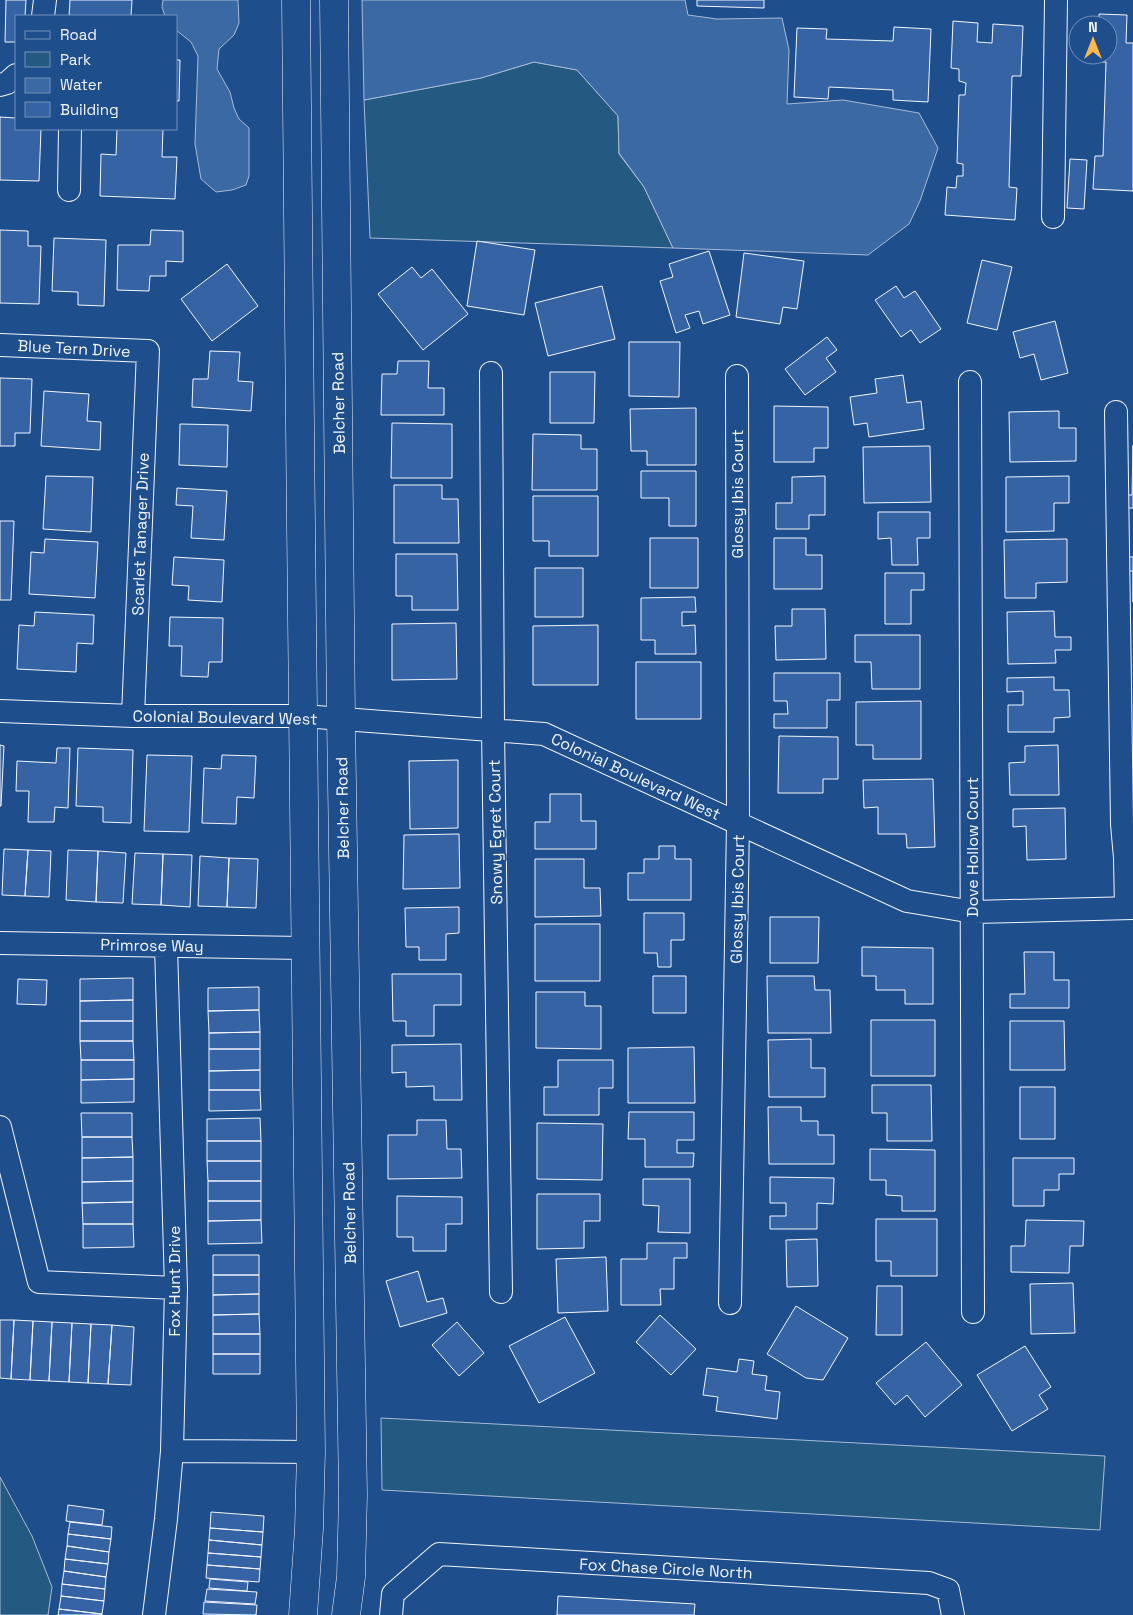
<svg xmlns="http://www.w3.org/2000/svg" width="1133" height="1615" font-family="'Space Grotesk',sans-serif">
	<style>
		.green { fill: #245a82; stroke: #a8bbd7 }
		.water { fill: #3b69a3; stroke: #a8bbd7 }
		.building { fill: #3563a3; stroke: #f2f6ff }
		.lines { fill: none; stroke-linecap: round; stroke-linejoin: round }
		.minor-casing { stroke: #f2f6ff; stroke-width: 24 }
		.major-casing { stroke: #f2f6ff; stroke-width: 29 }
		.minor { stroke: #1f4e8c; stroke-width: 22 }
		.major { stroke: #1f4e8c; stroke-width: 28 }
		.labels { text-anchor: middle; stroke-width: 4; stroke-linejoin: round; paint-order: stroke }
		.street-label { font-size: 16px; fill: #f2f6ff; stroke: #1f4e8c }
	</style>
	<rect width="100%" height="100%" fill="#1f4e8c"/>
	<path class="green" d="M534,62L577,70L618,116L619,154L644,187L673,248L370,238L364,100L481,78Z
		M381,1418L1105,1456L1100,1530L382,1490Z
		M0,1477L32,1536L52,1587L48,1615H0Z"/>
	<path class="water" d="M163,0H238L239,23L234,35L219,49L217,69L230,92L234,108L239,119L249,128V176L246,185L232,190L216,192L201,179L195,144L198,56L191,42L176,30V16H165L162,7Z
		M362,0H685L688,15L717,19L782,18L789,50L787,104L843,100L919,113L938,148L920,201L909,224L868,255L673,248L644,187L619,153L618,116L577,70L534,62L481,78L364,100Z"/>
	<path class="building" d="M6,0H26L25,16H16V42H5Z
		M70,0H132L131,16H69Z
		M697,0H764V8L697,6Z
		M1099,14L1127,15L1126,43H1133V191L1093,189L1095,156H1103L1106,62H1097L1098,55H1108V25H1099Z
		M953,21L978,23L977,42L992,43L993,24L1023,26L1021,76H1012L1009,187L1017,188L1015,220L945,215L947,187L956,188L957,176H963V164L957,163L959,95H965L966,83L959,81V69L951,68Z
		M894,27L931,29L928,102L893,100V90L829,87L828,99L794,97L797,28L827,29L826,39L893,41Z
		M176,60H180L179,101H176Z
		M0,117L16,118V129H41L39,181L0,180Z
		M117,129H163L162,157H177L175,199L100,196L101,154L116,155Z
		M1070,159L1087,160L1084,209L1067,208Z
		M0,230L28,231V246H41L39,304L0,303Z
		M151,230L183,231V262L166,261V276H150L149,291L117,290L118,245H150Z
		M54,238L106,240L104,306L78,305V292L52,291Z
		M477,241L535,250L524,315L467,306Z
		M709,251L730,315L703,324L699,311L685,315L690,328L676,333L660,281L673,277L669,264Z
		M744,253L804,261L797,309L783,307L780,324L736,317Z
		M982,260L1012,267L997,330L967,323Z
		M227,264L258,306L212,341L181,299Z
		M412,267L421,278L432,269L468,314L423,350L378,294Z
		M602,286L615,339L548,356L535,303Z
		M896,286L904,298L915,291L941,329L920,343L911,330L901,337L875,300Z
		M1055,321L1068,373L1041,380L1034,354L1020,358L1013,332Z
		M827,337L837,350L826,358L836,372L805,395L785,369Z
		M629,342H680L679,397L629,396Z
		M210,351L240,352L238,381L253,382L251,411L192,407L193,379H208Z
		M398,361H429L428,388H444V415H381L382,374H397Z
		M550,372H595L594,423H550Z
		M903,375L907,403L921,401L924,429L869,437L867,423L854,425L850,397L877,393L875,379Z
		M0,378L32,379L30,433H15V446H0Z
		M44,391L89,394L87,421L101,422L100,450L41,446Z
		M774,406L828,407V448H814V462H774Z
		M696,408V465H647V451H631L630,409Z
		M1059,411V428H1076V461L1010,462L1009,412Z
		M392,423L452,424V478H391Z
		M180,424L228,425L227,467L179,465Z
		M533,434L581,435V449H597V490H532Z
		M1133,445V508H1126V495H1132Z
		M930,446L931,502L864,503L863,447Z
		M641,471H696V526H669V498H641Z
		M46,476L93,477L91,532L43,529Z
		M825,476V515H809V529H776V503H792V477Z
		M1069,476V503H1054V531L1006,532V477Z
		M394,485H442V499H458L459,543H394Z
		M177,488L227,491L224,540L191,538L193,506L176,505Z
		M533,496H598V556H549V541H533Z
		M878,512H930V538H917L918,565H892L891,538L878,539Z
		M0,521H14L11,600H0Z
		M650,538H698V588H650Z
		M774,538H806V555H822V589H774Z
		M45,539L98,542L95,598L29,594L31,552L44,553Z
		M1067,539V582L1036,583V598H1005L1004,540Z
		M396,554H457L458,610H412V596H396Z
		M174,557L224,560L222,602L188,600L189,586L172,585Z
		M1126,557H1133V602V571H1126Z
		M535,568H583V617H535Z
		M885,573H924V590H911V624H885Z
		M695,597L696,612H682V626L695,625L696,654H655V640H641V598Z
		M792,609H825L826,659L776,660L775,626H792Z
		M1054,611L1055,637H1071V650H1055L1056,663L1008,664L1007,612Z
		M35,612L94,615L93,644L77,643L76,672L17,669L19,625L34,626Z
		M170,617L223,618L222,662H209L208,677L181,676L182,646H169Z
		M456,623L457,679L392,680V624Z
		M598,625V685H533V626Z
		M855,635H920V689H872L871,662H855Z
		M636,662H701V719H636Z
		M774,673H840V700H827V728H774V714H788L787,701H774Z
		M1054,677V690H1069L1070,717L1054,718V732H1008V705H1023V691L1007,692V678Z
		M921,701V759H873V745H856V702Z
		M779,736L838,737V779H823V793H778Z
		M0,745L4,746L1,806H0Z
		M1058,745L1059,795H1010L1009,763L1025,762V746Z
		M57,748H70L68,808L55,807L54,822H28L29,791H16L17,761L56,763Z
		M78,748L133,750L131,823L103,822V807L76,806Z
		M147,755L192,756L189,832L144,831Z
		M222,755L256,756L254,798L237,797L236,824L202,823L204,768L221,769Z
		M458,760V828L410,829L409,761Z
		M933,779L935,847L907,848L906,834H878V807L864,808L863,780Z
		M550,794H581V821H596V849H535V822H550Z
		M1065,808L1066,859L1027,860L1026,826L1013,827V809Z
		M459,834L460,888L403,889L404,835Z
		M659,846H675V859H691V900H628V873H644V859H659Z
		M4,849L28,850L25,896L2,895Z
		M28,850L51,851L49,897L25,896Z
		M68,850L98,851L96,902L66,900Z
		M98,851L126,853L123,903L96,902Z
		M135,853L163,854L161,905L132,904Z
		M163,854L192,855L190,907L161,905Z
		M200,856L229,858L227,907L198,906Z
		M229,858L258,859L256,908L227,907Z
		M535,859H584V888H600L601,916L535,917Z
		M459,907V933L446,934V960H419V947H406L405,908Z
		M644,913H684V940H671V967H658L657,953H644Z
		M770,917H819L818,963H770Z
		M535,924H600V981H535Z
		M862,947L933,948V1004H905V990H876V976H862Z
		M1024,952H1054V980H1069V1008H1010V994H1025Z
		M392,974H461V1005H434V1036H406V1021H393Z
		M653,976H686V1013H653Z
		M767,976H814L815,990H830L831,1033H768Z
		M133,978V1000L80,1001V979Z
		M18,979L47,980L46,1005L17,1004Z
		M259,987V1010L208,1011V988Z
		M536,992H585V1006H601V1049L536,1048Z
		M133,1000V1021H80V1001Z
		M259,1010L260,1032L209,1033L208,1011Z
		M871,1020H935V1076H871Z
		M80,1021H133V1041H80Z
		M1010,1021H1064L1065,1070H1010Z
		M260,1032V1049H209V1033Z
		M811,1039V1068H825V1097H769L768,1040Z
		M80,1041H133L134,1060H81Z
		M461,1044L462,1100H434V1086L406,1087V1072L392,1073V1045Z
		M694,1047L695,1103H628V1048Z
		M209,1049H260V1070L209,1071Z
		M81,1060H134V1079L81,1080Z
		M558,1060H613V1088H599V1115H544V1087H558Z
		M260,1070V1090H209V1071Z
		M134,1079V1102L81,1103V1080Z
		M872,1085H931L932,1141H887V1113H872Z
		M1020,1087H1055V1139H1020Z
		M209,1090H260L261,1110L209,1111Z
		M768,1107H801V1121H818V1135H834V1164H769Z
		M629,1112H694V1140H677V1153H694L693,1167H645V1139H628Z
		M81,1113H132V1137H82Z
		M260,1118L261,1141H207V1119Z
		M417,1120H446L447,1149H461L462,1178L388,1179V1135H417Z
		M537,1123L603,1124L602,1180L537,1179Z
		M82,1137H132L133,1157L82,1158Z
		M207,1141H261V1161H207Z
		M870,1149L935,1150V1211H902V1196L886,1195V1180H870Z
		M133,1157V1181L82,1182V1158Z
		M1013,1158H1074V1174H1059V1190H1044V1206H1013Z
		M207,1161H261V1181H208Z
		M770,1177L834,1178L833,1204L817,1203V1229H770V1216H786V1203H770Z
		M643,1179H690V1233L658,1232L659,1206L643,1205Z
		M133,1181V1202L82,1203V1182Z
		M208,1181H261V1201H208Z
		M537,1194H600V1221H584V1248L537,1249Z
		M397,1196L462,1197V1224H446V1251H413V1237H397Z
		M208,1201H261V1220L208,1221Z
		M133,1202V1224H83L82,1203Z
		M876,1219H937V1276H891V1261H876Z
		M261,1220L262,1243L208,1244V1221Z
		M1026,1220L1084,1221L1083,1246H1070L1069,1273L1011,1272V1246H1025Z
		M83,1224H133L134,1247L83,1248Z
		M817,1239L818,1286L787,1287L786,1240Z
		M647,1243H687V1258H674V1289H660L661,1305H621V1259H647Z
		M213,1255H259V1275H213Z
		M606,1257L608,1311L558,1313L556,1259Z
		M418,1271L427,1302L443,1298L447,1313L400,1327L386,1281Z
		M213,1275H259V1294L213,1295Z
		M1073,1283L1075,1333L1031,1334L1030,1284Z
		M877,1286H902V1335H876Z
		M259,1294V1314L213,1315V1295Z
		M796,1306L848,1338L823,1380L806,1378L767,1354Z
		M259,1314L260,1334H213V1315Z
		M660,1315L696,1349L671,1375L636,1342Z
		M565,1317L595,1373L539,1403L509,1346Z
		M0,1320H14L11,1379L0,1378Z
		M14,1320L33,1321L30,1380L11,1379Z
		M33,1321L52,1322L49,1381L30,1380Z
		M52,1322L72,1323L69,1382L49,1381Z
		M457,1322L484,1353L459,1376L432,1345Z
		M72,1323L91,1324L88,1383L69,1382Z
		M91,1324L112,1325L108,1384L88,1383Z
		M112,1325L134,1327L131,1385L108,1384Z
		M213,1334H260V1354H213Z
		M926,1342L962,1385L925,1417L907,1395L895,1405L876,1383Z
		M1025,1346L1051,1387L1039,1395L1048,1409L1012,1431L977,1375Z
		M213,1354H260V1374H213Z
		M739,1359L754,1361L752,1374L767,1376L765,1390L780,1392L777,1419L716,1411L718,1397L703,1395L707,1368L737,1372Z
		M68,1505L104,1510L102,1525L66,1521Z
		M211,1512L264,1516L263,1532L210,1528Z
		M70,1522L112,1527L111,1539L68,1534Z
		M210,1528L263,1532L262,1545L209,1540Z
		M68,1534L111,1539L109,1552L67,1546Z
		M209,1540L262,1545L261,1557L208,1553Z
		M67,1546L109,1552L108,1564L65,1559Z
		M208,1553L261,1557L260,1569L207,1565Z
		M65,1559L108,1564L106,1577L64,1571Z
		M207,1565L260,1569L259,1582L206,1578Z
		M64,1571L106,1577L105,1589L62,1584Z
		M210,1579L248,1582L247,1591L209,1588Z
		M62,1584L105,1589L104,1601L61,1596Z
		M207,1589L257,1592L255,1604L205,1601Z
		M61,1596L104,1601L102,1614L59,1609Z
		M558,1596L695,1604L694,1615H557Z
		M204,1602L257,1605L256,1615L203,1614Z
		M59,1609L102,1614V1615H58Z"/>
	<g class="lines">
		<defs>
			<path id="minor" d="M43,16L45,0
				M0,85L7,83L16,75
				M69,190L70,129
				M1053,217L1056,0
				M0,345L148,351L133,716
				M491,373L493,729L501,1292
				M970,382L973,1312
				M1116,412L1122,824L1125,858L1126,908
				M0,711L133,716H303L544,734L907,901L973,912L1133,908
				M0,943L304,948
				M0,1127L39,1282L176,1288
				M730,1303L738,823L737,376
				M172,1451L311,1452
				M154,1615L166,1519L172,1451L176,1288L166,946
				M391,1615L393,1594L439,1554L929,1583L948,1590L953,1615"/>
			<path id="major" d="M296,0C301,484 304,968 311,1452L309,1529L303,1615
				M334,0L341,719L353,1495L351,1577L346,1615"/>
		</defs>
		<use href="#minor" class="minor-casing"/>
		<use href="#major" class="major-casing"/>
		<use href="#minor" class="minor"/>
		<use href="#major" class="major"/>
	</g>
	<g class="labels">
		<g class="street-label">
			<text transform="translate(74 348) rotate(3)" y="6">Blue Tern Drive</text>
			<text transform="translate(338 403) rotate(-91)" y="6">Belcher Road</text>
			<text transform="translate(737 494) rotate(-90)" y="6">Glossy Ibis Court</text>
			<text transform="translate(140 534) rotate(-88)" y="6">Scarlet Tanager Drive</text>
			<text transform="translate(225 717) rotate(1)" y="6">Colonial Boulevard West</text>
			<text transform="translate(636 776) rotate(25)" y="6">Colonial Boulevard West</text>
			<text transform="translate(342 808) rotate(-91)" y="6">Belcher Road</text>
			<text transform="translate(495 832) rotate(-91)" y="6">Snowy Egret Court</text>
			<text transform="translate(972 847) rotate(-90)" y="6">Dove Hollow Court</text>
			<text transform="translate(737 899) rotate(-89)" y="6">Glossy Ibis Court</text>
			<text transform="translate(152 945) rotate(1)" y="6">Primrose Way</text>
			<text transform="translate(349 1213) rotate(-91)" y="6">Belcher Road</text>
			<text transform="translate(174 1281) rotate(-90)" y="6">Fox Hunt Drive</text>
			<text transform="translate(666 1568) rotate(3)" y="6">Fox Chase Circle North</text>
		</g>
	</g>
	<rect x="15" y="15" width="162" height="115" fill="#1f4e8c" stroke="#7391ba"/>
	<rect x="25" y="31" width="25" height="8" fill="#1f4e8c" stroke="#7391ba"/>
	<text x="60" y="40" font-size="15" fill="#f2f6ff">Road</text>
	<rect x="25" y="52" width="25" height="15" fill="#245a82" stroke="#7391ba"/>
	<text x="60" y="65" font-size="15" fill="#f2f6ff">Park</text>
	<rect x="25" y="78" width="25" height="15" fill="#3b69a3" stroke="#7391ba"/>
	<text x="60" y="90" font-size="15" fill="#f2f6ff">Water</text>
	<rect x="25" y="102" width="25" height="15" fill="#3563a3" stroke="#7391ba"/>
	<text x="60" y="115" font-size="15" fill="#f2f6ff">Building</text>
	<g transform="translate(1093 40)"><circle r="24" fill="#1f4e8c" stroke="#7391ba"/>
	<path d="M0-4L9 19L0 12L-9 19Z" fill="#ffb74d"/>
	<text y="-8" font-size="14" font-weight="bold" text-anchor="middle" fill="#f2f6ff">N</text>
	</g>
</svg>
